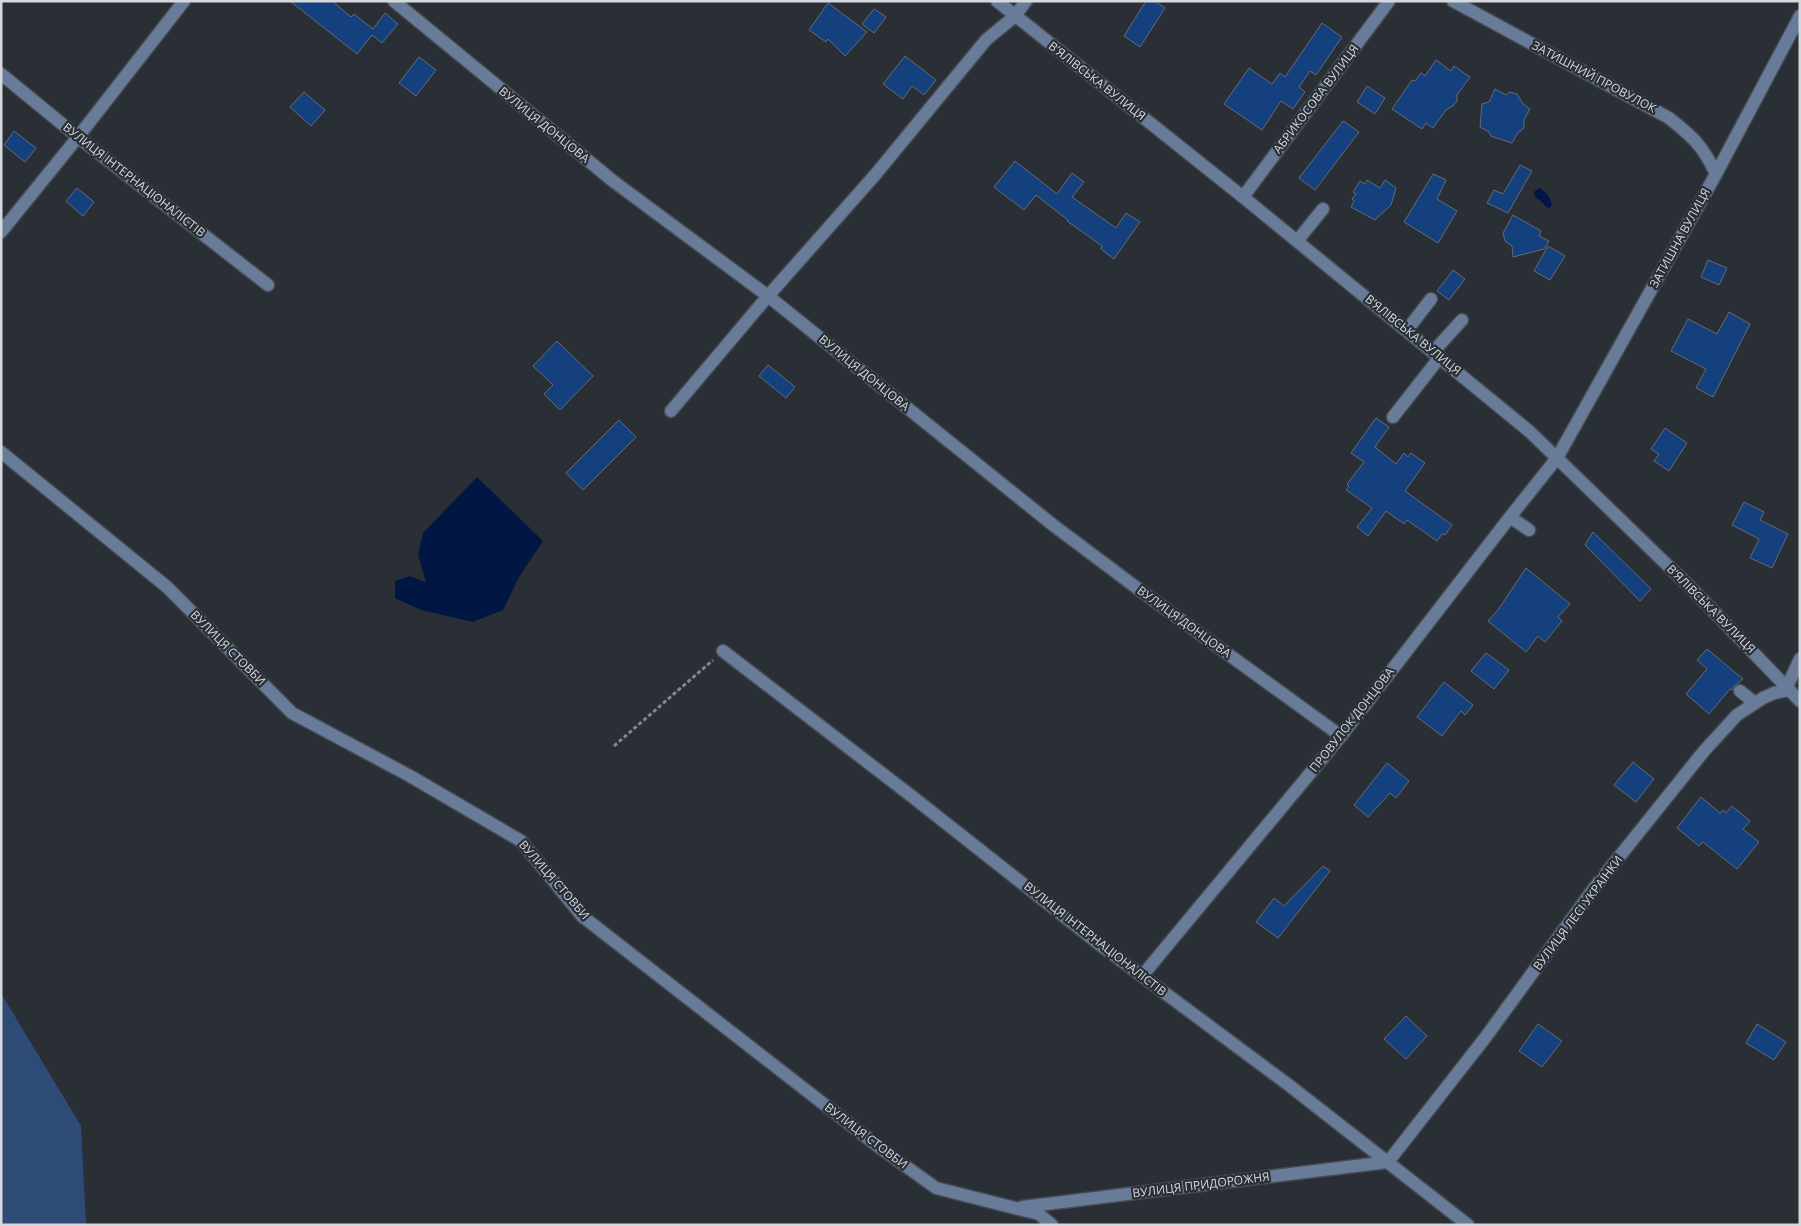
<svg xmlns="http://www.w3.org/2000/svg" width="1801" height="1226" font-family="'Open Sans',sans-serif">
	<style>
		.green { fill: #2d4b76 }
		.water { fill: #001744 }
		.building { fill: #14407e; stroke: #666b73 }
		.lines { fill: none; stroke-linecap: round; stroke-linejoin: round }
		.minor-casing { stroke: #454a51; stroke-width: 15 }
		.path { stroke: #83878d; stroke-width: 3; stroke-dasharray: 4 2.5; stroke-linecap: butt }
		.minor { stroke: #687c9a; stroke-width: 12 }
		.labels { text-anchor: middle; stroke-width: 4.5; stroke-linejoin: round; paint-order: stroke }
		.street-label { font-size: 12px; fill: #d5d8dd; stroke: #2a2f36 }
	</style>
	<rect width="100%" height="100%" fill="#2a2f36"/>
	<path class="green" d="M1,993L81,1126L86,1225H1Z"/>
	<path class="water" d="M1539,188C1546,191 1551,198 1552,205L1550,208L1546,207L1542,202L1535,197L1534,192Z
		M477,477L543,541L519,577L503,610L473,622L421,610L395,598V581L410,576L426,582L418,555L423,533Z"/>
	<path class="building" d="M290,1H332L351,17L354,14L373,29L385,13L398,24L382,43L372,35L357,54Z
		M1146,1H1155L1165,8L1140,47L1124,36Z
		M828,3L867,32L845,56L828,39L826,42L809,30Z
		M874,9L886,17L874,33L862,24Z
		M1322,23L1342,37L1316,75L1310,71L1299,87L1305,92L1293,109L1281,101L1262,130L1224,104L1249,68L1272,84L1280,73L1285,77Z
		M905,56L936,80L924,95L912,86L903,99L883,84Z
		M419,57L436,70L416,96L399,83Z
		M1436,60L1451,71L1454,66L1470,77L1457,95V101L1453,106L1446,110L1433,128L1426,123L1422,129L1392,109L1412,80L1415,81L1421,73L1425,76Z
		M1367,86L1385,98L1375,114L1357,102Z
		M1495,89L1506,95L1509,92L1517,94L1523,104L1530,109L1524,120V128L1517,134L1512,143L1491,136L1489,132L1480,127L1482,104L1489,102Z
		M304,92L325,110L311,126L290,107Z
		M1343,121L1359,132L1315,190L1299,178Z
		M14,131L36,148L25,162L4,145Z
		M1015,161L1057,194L1072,173L1084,182L1072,197L1116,228L1126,213L1140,222L1114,259L1101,249L1102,246L1067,221L1068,220L1036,195L1024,210L994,187Z
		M1520,165L1532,171L1508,213L1487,203L1494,190L1503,194Z
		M1433,174L1446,180L1437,199L1457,211L1438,243L1404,222Z
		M1367,180L1380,188L1385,180L1396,188L1391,205L1375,220L1351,207L1354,201L1352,199L1356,194L1353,192L1360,181L1365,184Z
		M77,188L94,202L83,216L66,201Z
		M1513,215L1541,231L1539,236L1549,241L1544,249L1513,257L1512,246L1505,241L1503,233Z
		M1548,246L1565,256L1550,280L1534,271Z
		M1708,260L1727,268L1719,285L1701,277Z
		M1453,270L1465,279L1449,300L1437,291Z
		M1729,312L1750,324L1713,397L1696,388L1706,369L1671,351L1688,319L1717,334Z
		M557,341L593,376L560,410L544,394L553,385L533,366Z
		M768,365L795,387L786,398L759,376Z
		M1376,418L1389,427L1375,447L1396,464L1404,453L1408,457L1411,453L1425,463L1405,491L1452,525L1445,535L1442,534L1437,541L1407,520L1404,524L1386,511L1368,536L1357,527L1372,508L1346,490L1349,486L1347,484L1364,462L1351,453Z
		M619,420L636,437L583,490L566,473Z
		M1665,428L1687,443L1669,471L1654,461L1659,454L1651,449Z
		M1744,502L1764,512L1760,520L1788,534L1772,568L1750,558L1759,539L1732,525Z
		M1593,532L1651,589L1640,601L1585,545Z
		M1526,568L1570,604L1558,617L1562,621L1545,642L1538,636L1526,652L1488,621L1498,610Z
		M1707,649L1743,679L1734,686L1732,690L1730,689L1709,714L1686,694L1707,669L1697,660Z
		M1486,653L1509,670L1494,689L1471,671Z
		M1444,682L1473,705L1465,715L1461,711L1442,736L1417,717Z
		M1633,762L1654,779L1636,802L1614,785Z
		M1387,763L1409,781L1396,798L1390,793L1368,817L1354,805Z
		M1701,797L1720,813L1723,810L1726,813L1732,806L1750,821L1743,829L1759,842L1737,869L1703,842L1699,846L1677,828Z
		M1323,866L1330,871L1278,938L1256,922L1274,898L1284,906Z
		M1406,1016L1427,1036L1406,1059L1384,1039Z
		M1538,1024L1562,1041L1542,1067L1519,1051Z
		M1757,1024L1786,1042L1774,1060L1746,1043Z"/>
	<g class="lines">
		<defs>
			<path id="minor" d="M394,1L613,181L768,296L1053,525L1141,591L1341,736
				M997,1L1243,197L1529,431L1691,588L1800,701
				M1453,1L1669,118C1693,137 1703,146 1716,174
				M1,74L78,137L268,285
				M1243,197L1389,1
				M1,232L78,137L184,1
				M1297,241L1323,209
				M1407,330L1431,299
				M1433,352L1462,320
				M671,411L768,296L875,175L986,40L1015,16L1026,1
				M1393,417L1440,357
				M1,452L167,587L292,713L410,776L521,841L582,916L879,1147L936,1188L1039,1214L1052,1225
				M1510,517L1529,530
				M723,651L914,798L1103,947L1290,1086L1468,1225
				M1787,687L1800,659
				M1740,691L1755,703
				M1142,976L1341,736L1510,517L1557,458L1716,174L1800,16
				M1022,1207L1388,1162L1485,1038L1595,887L1704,751L1737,715L1763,698L1774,693L1789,690"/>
		</defs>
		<use href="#minor" class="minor-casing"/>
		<path class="path" d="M614,746L713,660"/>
		<use href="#minor" class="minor"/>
	</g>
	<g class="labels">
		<g class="street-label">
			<text transform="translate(1594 77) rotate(28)" y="4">ЗАТИШНИЙ ПРОВУЛОК</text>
			<text transform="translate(1097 81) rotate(38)" y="4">В’ЯЛІВСЬКА ВУЛИЦЯ</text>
			<text transform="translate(1316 99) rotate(-53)" y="4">АБРИКОСОВА ВУЛИЦЯ</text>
			<text transform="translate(544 125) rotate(39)" y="4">ВУЛИЦЯ ДОНЦОВА</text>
			<text transform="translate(134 180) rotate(38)" y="4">ВУЛИЦЯ ІНТЕРНАЦІОНАЛІСТІВ</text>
			<text transform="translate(1680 238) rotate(-61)" y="4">ЗАТИШНА ВУЛИЦЯ</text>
			<text transform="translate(1413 335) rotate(39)" y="4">В’ЯЛІВСЬКА ВУЛИЦЯ</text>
			<text transform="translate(864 373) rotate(39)" y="4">ВУЛИЦЯ ДОНЦОВА</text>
			<text transform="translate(1711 609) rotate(45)" y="4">В’ЯЛІВСЬКА ВУЛИЦЯ</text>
			<text transform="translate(1184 622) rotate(36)" y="4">ВУЛИЦЯ ДОНЦОВА</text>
			<text transform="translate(228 648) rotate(45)" y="4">ВУЛИЦЯ СТОВБИ</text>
			<text transform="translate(1352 720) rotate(-52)" y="4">ПРОВУЛОК ДОНЦОВА</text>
			<text transform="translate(554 880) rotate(49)" y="4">ВУЛИЦЯ СТОВБИ</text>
			<text transform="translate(1578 913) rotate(-53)" y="4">ВУЛИЦЯ ЛЕСІ УКРАЇНКИ</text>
			<text transform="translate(1095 939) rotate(38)" y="4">ВУЛИЦЯ ІНТЕРНАЦІОНАЛІСТІВ</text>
			<text transform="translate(866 1136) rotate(37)" y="4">ВУЛИЦЯ СТОВБИ</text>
			<text transform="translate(1201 1185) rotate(-7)" y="4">ВУЛИЦЯ ПРИДОРОЖНЯ</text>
		</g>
	</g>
	<rect width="1801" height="1226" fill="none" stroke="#d5d8dd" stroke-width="5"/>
</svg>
